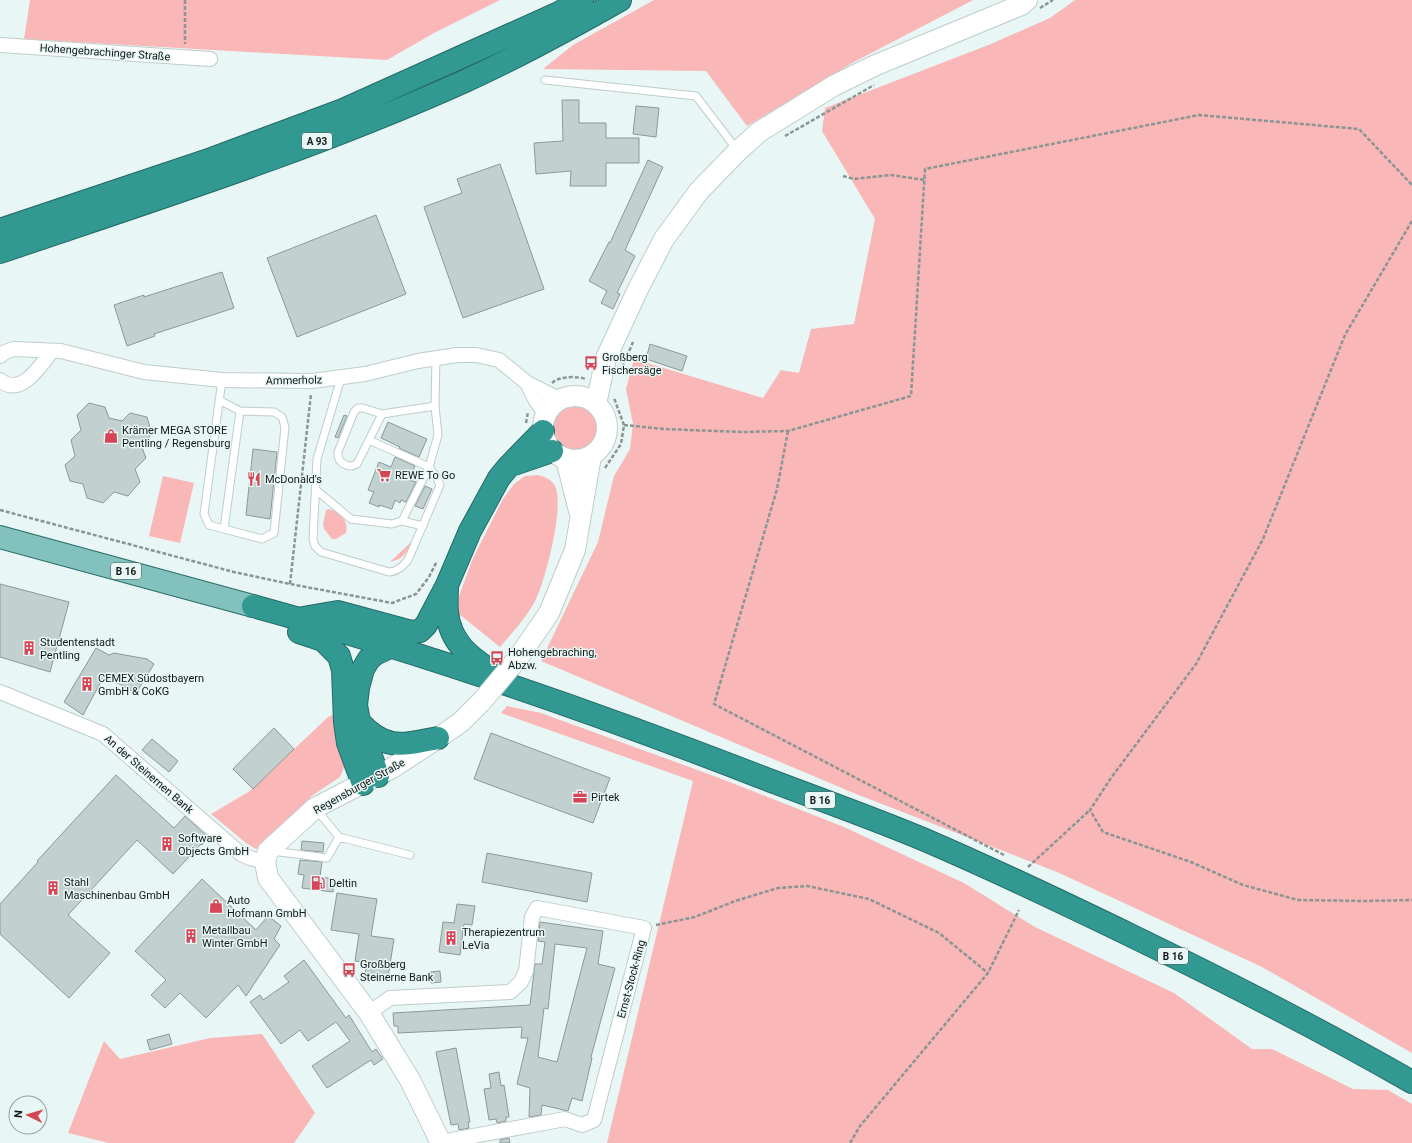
<svg xmlns="http://www.w3.org/2000/svg" width="1412" height="1143" font-family="Roboto,sans-serif">
	<style>
		.green { fill: #f9b7b7 }
		.building { fill: #c2d1cf; stroke: #8b9998; fill-rule: evenodd }
		.lines { fill: none; stroke-linecap: round; stroke-linejoin: round }
		.lane-casing { stroke: #becdcb; stroke-width: 9 }
		.street-casing { stroke: #becdcb; stroke-width: 16 }
		.secondary-casing { stroke: #becdcb; stroke-width: 22 }
		.primary-casing { stroke: #266b67; stroke-width: 24 }
		.highway-casing { stroke: #266b67; stroke-width: 24 }
		.path { stroke: #8a9594; stroke-width: 2.5; stroke-dasharray: 4 2; stroke-linecap: butt }
		.lane { stroke: #fff; stroke-width: 7 }
		.street { stroke: #fff; stroke-width: 14 }
		.secondary { stroke: #fff; stroke-width: 20 }
		.primary { stroke: #83c1be; stroke-width: 22 }
		.highway { stroke: #319892; stroke-width: 22 }
		.secondary-bridge-casing { stroke: #becdcb; stroke-width: 22; stroke-linecap: butt }
		.secondary-bridge { stroke: #fff; stroke-width: 20 }
		.labels { text-anchor: middle; stroke-width: 3; stroke-linejoin: round; paint-order: stroke }
		.shield { fill: #e8f7f5; stroke: #535b5a; stroke-width: 1 }
		.shield-label { font-size: 10px; font-weight: bold; fill: #131818 }
		.street-label { font-size: 11px; fill: #131818; stroke: #e8f7f5 }
		.poi-label { font-size: 11px; fill: #131818; stroke: #e8f7f5; text-anchor: start }
	</style>
	<rect width="100%" height="100%" fill="#e8f7f5"/>
	<path class="green" d="M30,0H500L434,33L387,60L24,39Z
		M654,0H973L854,62L747,126L706,71L543,69L573,45Z
		M1075,0H1412V1053L1262,967L1057,872L856,794L541,661L598,542L614,476L630,449L633,424L626,389L634,359L763,398L781,370L799,373L811,329L854,324L875,219L822,131L825,108L991,44L1050,18Z
		M549 428a25 25 0 1 1 50 0a25 25 0 1 1-50 0Z
		M538,475C545,477 551,479 555,486C565,505 545,584 534,603C525,619 512,633 500,647L454,610L473,558L503,499L514,484L525,476Z
		M163,476L194,483L180,543L149,536Z
		M329,509C340,511 349,521 346,533L336,539H332L324,529L323,524L326,510Z
		M412,541C407,553 403,559 390,562Z
		M507,706L541,713L714,776L844,827L964,883L1035,927L1174,993L1252,1049H1272L1353,1089L1388,1090L1412,1104V1143H607L693,781L501,713Z
		M334,714L343,754L344,767L340,777L313,795L256,849L246,843L211,814L250,791L328,717Z
		M262,1034L315,1113L294,1143H109L68,1133L104,1041L120,1059L210,1038Z"/>
	<path class="building" d="M562,100H579V123H606V138H639V163H606V186H570L571,171L536,174L534,143L563,141Z
		M636,106L659,108L656,137L633,134Z
		M648,160L663,167L625,250L635,256L617,293L620,294L613,309L601,303L607,291L589,281L609,242L610,243Z
		M500,164L544,289L463,318L424,207L462,193L457,179Z
		M376,215L406,294L297,337L267,258Z
		M222,272L234,308L154,334L155,336L127,346L114,305L144,295V297Z
		M650,344L687,356L682,371L646,359Z
		M89,403L105,407L109,418L122,421L130,413L147,417L152,434L141,445L146,458L135,469L140,482L128,496L114,492L103,503L87,498L83,484L70,481L65,465L75,456L71,440L81,430L77,415Z
		M344,415L347,416L338,438L335,437Z
		M388,422L427,439L419,457L399,448L400,447L381,438Z
		M253,449L277,452L270,519L246,515Z
		M395,457L415,466L409,480L416,482L406,502L401,500L400,503L395,500L392,509L379,505V507L369,503L374,492L368,490L379,462L391,467Z
		M425,486L432,489L423,509L415,506Z
		M0,584L69,602L50,672L0,657Z
		M96,648L109,655L114,653L147,659L154,664L136,693L104,676L83,715L64,702Z
		M274,728L294,749L253,789L233,769Z
		M491,733L610,778L593,823L474,779Z
		M152,739L178,761L169,772L142,750Z
		M116,775L174,828L185,816L209,838L202,845L201,844L173,874L137,840L68,915L110,953L69,998L0,934V904L38,862L37,861Z
		M302,841L324,843L323,852L301,850Z
		M487,853L592,873L587,902L482,882Z
		M300,860L322,862L320,877L334,879L333,892L302,888L304,875L298,874Z
		M202,879L256,930L268,916L281,926L274,939L280,945L246,996L238,985L206,1018L180,993L165,1008L151,995L166,980L135,951Z
		M337,893L377,899L371,936L394,939L388,977L365,974L367,963L355,961L359,934L331,930Z
		M457,904L475,906L472,925L464,924L460,955L439,952L443,922L454,923Z
		M540,922L603,931L598,964L615,968L591,1057L592,1058L582,1101L572,1098L568,1111L542,1105L541,1115L529,1117L530,1088L517,1084L528,1038H521L522,1027L398,1033V1026H394L393,1013L530,1005L535,964H542L545,942L538,941ZM555,944L587,948L557,1062L538,1057L544,1008L548,1009Z
		M304,960L346,1018L349,1015L372,1052L376,1049L383,1059L374,1065L371,1060L327,1088L312,1066L350,1041L336,1022L308,1041L300,1030L281,1044L250,1002L260,995L263,1000L289,982L284,976Z
		M440,971L441,982L431,983L430,972Z
		M169,1034L172,1044L150,1050L147,1040Z
		M456,1048L470,1122H468L469,1128L459,1130L458,1124L451,1125L436,1052Z
		M499,1072L501,1086L504,1085L509,1117H506V1121L497,1123L496,1119L489,1120L484,1089L491,1088L489,1074Z
		M509,1138L510,1143H500V1140Z"/>
	<g class="lines">
		<defs>
			<path id="lane" d="M545,80L696,96L738,151
				M341,378L317,459L313,539L315,546L321,552L389,572C398,571 402,567 408,560L440,485L437,478L429,467L438,435L435,406L436,358
				M219,400L240,411L224,529L209,525L204,514L222,380
				M382,414L357,464C348,469 337,463 338,452L354,412L358,408H363L382,414L435,406
				M369,440L429,467L402,521
				M316,490L351,519L392,524L402,521L423,526
				M224,529L262,539L274,533L285,427L282,417L274,412L240,411
				M316,809L339,837L410,855
				M272,851L327,858L339,837"/>
			<path id="street" d="M0,45L210,59
				M0,356L5,352L14,349L61,351L144,372L222,380L312,381L365,374L418,361L457,355H476L499,360L527,383L561,400
				M0,380C21,398 40,366 52,351
				M527,383L536,401L546,415
				M0,692L103,734L241,854L250,858L265,862
				M369,1013L390,998L510,992L521,982L526,971L532,917L537,908L644,928L594,1120L582,1125L565,1119L441,1142"/>
			<path id="secondary" d="M543 428a32 32 0 1 1 64 0a32 32 0 1 1-64 0Z
				M596,404L606,358L638,289L664,239L699,191L738,151L759,132L835,85L876,65L1021,5L1027,0
				M566,459L579,511
				M518,658L549,613L575,550L591,456
				M441,1143L410,1080L369,1013L268,878L265,862L268,851L315,808L392,768L438,738L461,722L482,701"/>
			<path id="primary" d="M0,537L253,606"/>
			<path id="highway" d="M0,230L206,161L343,110L559,13L582,0
				M0,252C156,199 314,149 465,81C518,57 569,29 620,0
				M514,464L552,451
				M447,587C447,595 446,604 447,612C450,643 470,657 494,673
				M253,606C425,653 594,712 761,777C818,799 876,819 932,843C999,872 1066,904 1132,936C1227,982 1321,1030 1412,1082
				M303,618L338,612L412,632L420,631L426,625L447,585L470,531L499,478L508,467L543,431
				M299,632L323,640L339,656L343,670L345,722L348,743L363,784
				M359,722C386,751 402,745 438,738
				M378,776L359,722L356,705L358,688L363,669L369,659L375,654L392,646"/>
		</defs>
		<use href="#lane" class="lane-casing"/>
		<use href="#street" class="street-casing"/>
		<use href="#secondary" class="secondary-casing"/>
		<use href="#primary" class="primary-casing"/>
		<use href="#highway" class="highway-casing"/>
		<path class="path" d="M185,0V44
			M1040,8L1053,0
			M785,136L874,85
			M843,176L854,179L891,175L925,180
			M1412,221L1345,335L1263,539L1196,664L1111,778L1090,810L1103,832L1191,862L1243,885L1298,900L1364,901L1412,900
			M620,373L633,342
			M552,383C559,376 577,376 586,379
			M526,423L528,412
			M624,425L664,429L742,432L788,431L911,396L925,169L1199,115L1359,129L1412,185
			M788,431L777,489L714,704L1004,855
			M605,468L621,444L624,425L614,398
			M0,510L234,572L290,584L392,603L416,594L429,577L437,561
			M290,584L311,394
			M1028,867L1090,810
			M656,925L695,917L735,901L778,888L807,886L869,899L939,933L988,973
			M850,1143L860,1126L988,973L1019,910"/>
		<use href="#lane" class="lane"/>
		<use href="#street" class="street"/>
		<use href="#secondary" class="secondary"/>
		<use href="#primary" class="primary"/>
		<use href="#highway" class="highway"/>
		<defs>
			<path id="secondary-bridge" d="M482,701L518,658"/>
		</defs>
		<use href="#secondary-bridge" class="secondary-bridge-casing"/>
		<use href="#secondary-bridge" class="secondary-bridge"/>
	</g>
	<defs>
		<symbol id="bus-bare" viewBox="-9 -9 18 18"><path d="M-5-6H5V4H4V6H2V4H-2V6H-4V4H-5ZM-3.5-4V0h7V-4ZM-3.5 1.2v1.5H-2V1.2ZM2 1.2v1.5H3.5V1.2Z" fill="#d54555" stroke="#e8f7f5" stroke-width="2.5" paint-order="stroke"/></symbol>
		<symbol id="shop-bare" viewBox="-9 -9 18 18"><path d="M-5-2.5h2.3a2.7 3.5 0 0 1 5.4 0H5L5.5 6h-11ZM-1.5-2.5h3a1.5 2.3 0 0 0-3 0Z" fill="#d54555" stroke="#e8f7f5" stroke-width="2.5" paint-order="stroke"/></symbol>
		<symbol id="supermarket-bare" viewBox="-9 -9 18 18"><path d="M-6-5.5h2.5l.6 2H6L4.5 2H-2.5L-4.4-4H-6ZM-1.5 3.2a1.3 1.3 0 1 0 .1 0ZM3 3.2a1.3 1.3 0 1 0 .1 0Z" fill="#d54555" stroke="#e8f7f5" stroke-width="2.5" paint-order="stroke"/></symbol>
		<symbol id="restaurant-bare" viewBox="-9 -9 18 18"><path d="M-5-6h1v4h1v-4h1v4h1v-4h1v5L-1.5 .5V6h-2V.5L-5-1ZM5-6V6H3V1.5H1.5Q1.5-4 5-6Z" fill="#d54555" stroke="#e8f7f5" stroke-width="2.5" paint-order="stroke"/></symbol>
		<symbol id="building-bare" viewBox="-9 -9 18 18"><path d="M-4-6H4V6H1V3H-1V6H-4ZM-2.5-4.3h1.7v1.8h-1.7ZM.8-4.3h1.7v1.8H.8ZM-2.5-1h1.7V.8h-1.7ZM.8-1h1.7V.8H.8Z" fill="#d54555" stroke="#e8f7f5" stroke-width="2.5" paint-order="stroke"/></symbol>
		<symbol id="office-bare" viewBox="-9 -9 18 18"><path d="M-6-3h4V-5.5h4V-3h4V5H-6ZM-1-4.5V-3h2v-1.5ZM-6 0V1H6V0Z" fill="#d54555" stroke="#e8f7f5" stroke-width="2.5" paint-order="stroke"/></symbol>
		<symbol id="fuel-bare" viewBox="-9 -9 18 18"><path d="M-5.5-6h7V0h2V4h1.3V-2.5L3-4.5l.8-.8L6-3V5H2.5V1h-1V6h-7ZM-4.2-4.7v3.2H.2V-4.7Z" fill="#d54555" stroke="#e8f7f5" stroke-width="2.5" paint-order="stroke"/></symbol>
	</defs>
	<g fill-rule="evenodd">
		<use href="#bus-bare" x="581" y="353" width="20" height="20"/>
		<use href="#shop-bare" x="101" y="426" width="20" height="20"/>
		<use href="#supermarket-bare" x="374" y="465" width="20" height="20"/>
		<use href="#restaurant-bare" x="244" y="469" width="20" height="20"/>
		<use href="#building-bare" x="19" y="638" width="20" height="20"/>
		<use href="#bus-bare" x="487" y="648" width="20" height="20"/>
		<use href="#building-bare" x="77" y="674" width="20" height="20"/>
		<use href="#office-bare" x="570" y="787" width="20" height="20"/>
		<use href="#building-bare" x="157" y="834" width="20" height="20"/>
		<use href="#fuel-bare" x="308" y="873" width="20" height="20"/>
		<use href="#building-bare" x="43" y="878" width="20" height="20"/>
		<use href="#shop-bare" x="206" y="896" width="20" height="20"/>
		<use href="#building-bare" x="181" y="926" width="20" height="20"/>
		<use href="#building-bare" x="441" y="928" width="20" height="20"/>
		<use href="#bus-bare" x="339" y="960" width="20" height="20"/>
	</g>
	<g class="labels">
		<g class="shield">
			<rect x="302" y="133" width="30" height="16" rx="3"/>
			<rect x="111" y="563" width="30" height="16" rx="3"/>
			<rect x="805" y="792" width="30" height="16" rx="3"/>
			<rect x="1158" y="948" width="30" height="16" rx="3"/>
		</g>
		<g class="shield-label">
			<text x="317" y="145">A 93</text>
			<text x="126" y="575">B 16</text>
			<text x="820" y="804">B 16</text>
			<text x="1173" y="960">B 16</text>
		</g>
		<g class="street-label">
			<text transform="translate(105 52) rotate(4)" y="4">Hohengebrachinger Straße</text>
			<text transform="translate(294 380) rotate(-1)" y="4">Ammerholz</text>
			<text transform="translate(149 774) rotate(41)" y="4">An der Steinernen Bank</text>
			<text transform="translate(359 786) rotate(-29)" y="4">Regensburger Straße</text>
			<text transform="translate(631 979) rotate(-75)" y="4">Ernst-Stock-Ring</text>
		</g>
		<g class="poi-label">
			<text x="602" y="361">Großberg<tspan x="602" dy="13">Fischersäge</tspan></text>
			<text x="122" y="434">Krämer MEGA STORE<tspan x="122" dy="13">Pentling / Regensburg</tspan></text>
			<text x="395" y="479">REWE To Go</text>
			<text x="265" y="483">McDonald's</text>
			<text x="40" y="646">Studentenstadt<tspan x="40" dy="13">Pentling</tspan></text>
			<text x="508" y="656">Hohengebraching,<tspan x="508" dy="13">Abzw.</tspan></text>
			<text x="98" y="682">CEMEX Südostbayern<tspan x="98" dy="13">GmbH &amp; CoKG</tspan></text>
			<text x="591" y="801">Pirtek</text>
			<text x="178" y="842">Software<tspan x="178" dy="13">Objects GmbH</tspan></text>
			<text x="64" y="886">Stahl<tspan x="64" dy="13">Maschinenbau GmbH</tspan></text>
			<text x="329" y="887">Deltin</text>
			<text x="227" y="904">Auto<tspan x="227" dy="13">Hofmann GmbH</tspan></text>
			<text x="202" y="934">Metallbau<tspan x="202" dy="13">Winter GmbH</tspan></text>
			<text x="462" y="936">Therapiezentrum<tspan x="462" dy="13">LeVia</tspan></text>
			<text x="360" y="968">Großberg<tspan x="360" dy="13">Steinerne Bank</tspan></text>
		</g>
	</g>
	<g transform="translate(28 1115) rotate(275)"><circle r="19" fill="#e8f7f5" stroke="#939e9d"/>
	<path d="M0-3L7 15L0 10L-7 15Z" fill="#d54555"/>
	<text y="-6" font-size="11" font-weight="bold" text-anchor="middle" fill="#131818">N</text>
	</g>
</svg>
